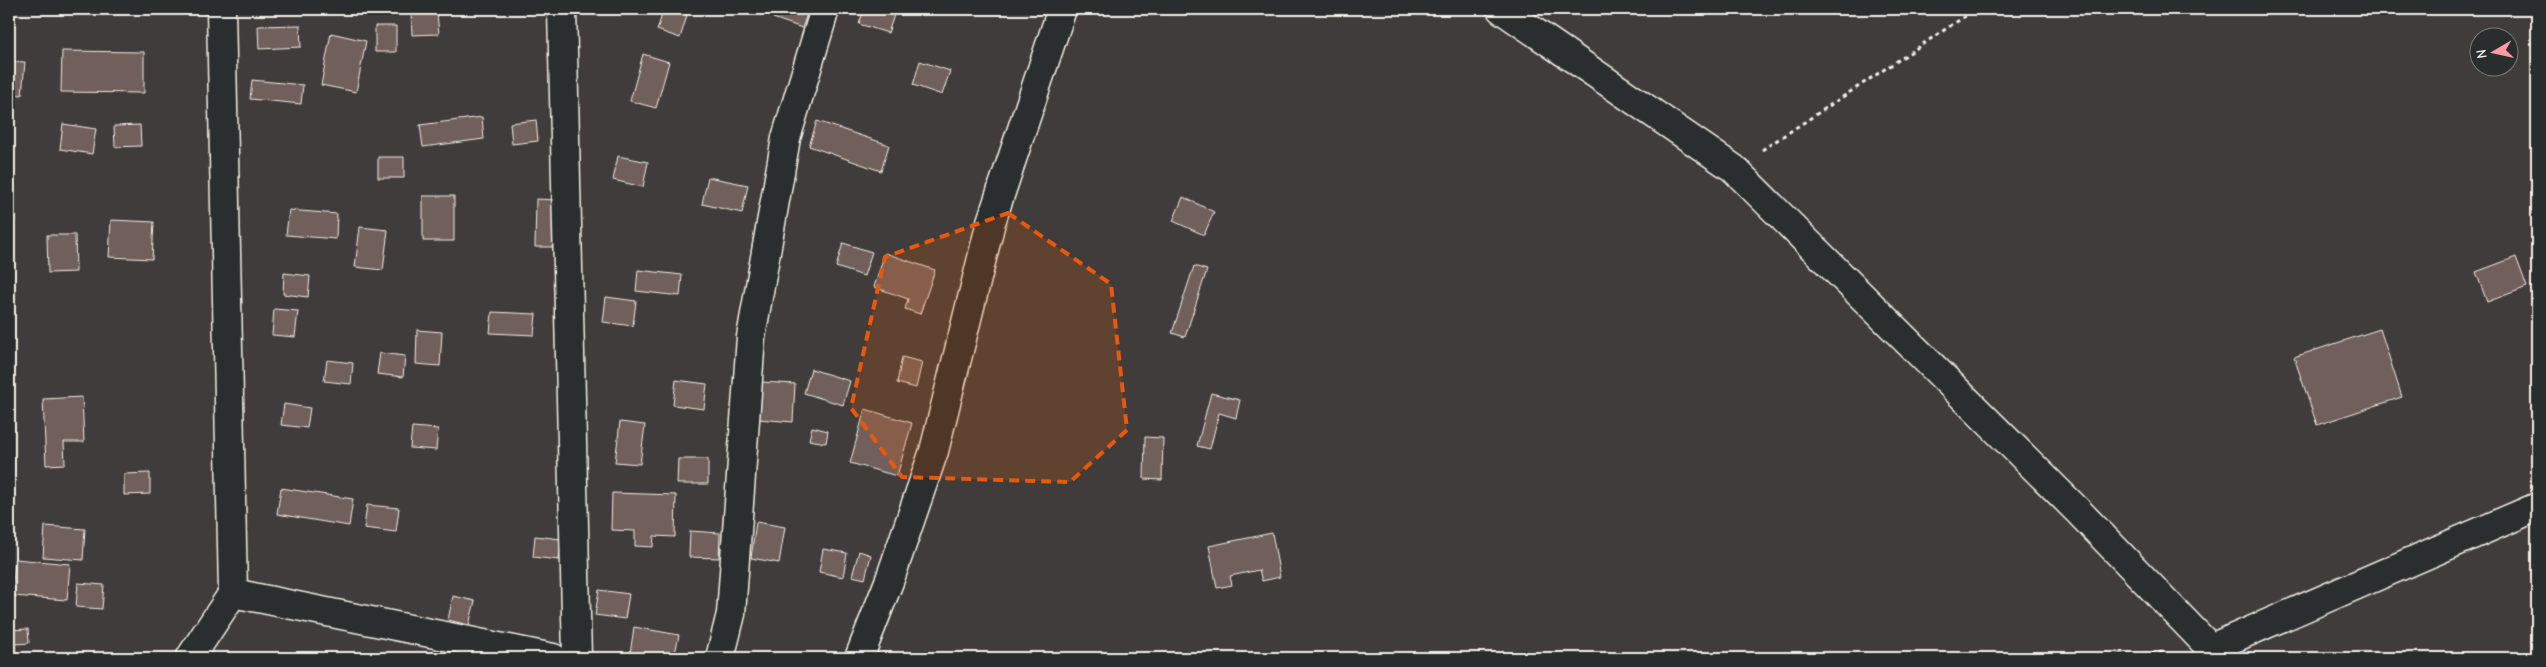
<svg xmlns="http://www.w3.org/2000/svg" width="2546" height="667" font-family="'Comic Neue',sans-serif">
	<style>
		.building { fill: #705e5a; stroke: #f4f1e8 }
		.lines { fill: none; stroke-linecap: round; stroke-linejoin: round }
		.minor-casing { stroke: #f4f1e8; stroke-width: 31 }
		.path { stroke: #f4f1e8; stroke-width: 3; stroke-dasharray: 4 4; stroke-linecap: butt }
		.minor { stroke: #2a2d2e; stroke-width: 28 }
		.marked { fill: #e8590c; fill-opacity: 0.2; stroke: #e8590c; stroke-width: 4; stroke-dasharray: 10 6; stroke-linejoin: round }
	</style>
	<rect width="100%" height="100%" fill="#3f3c3b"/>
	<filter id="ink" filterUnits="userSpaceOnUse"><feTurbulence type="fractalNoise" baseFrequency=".02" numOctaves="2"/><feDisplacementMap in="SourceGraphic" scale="10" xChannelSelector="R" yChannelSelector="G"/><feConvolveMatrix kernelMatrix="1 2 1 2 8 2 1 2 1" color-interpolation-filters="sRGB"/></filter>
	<g filter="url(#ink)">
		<path class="building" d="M664,9H689L680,38L657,30Z
			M777,9H809L802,28L773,18Z
			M864,9H896L888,33L859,24Z
			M411,13H437L439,34L412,35Z
			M300,25L301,47L259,49L258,26Z
			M375,26H396V52H375Z
			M331,33L366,41L356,92L321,85Z
			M62,51L144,52V93L61,92Z
			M643,54L669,62L656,108L630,101Z
			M9,61L25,62L22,95L9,94Z
			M920,61L950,71L942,95L913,85Z
			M252,80L303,85L301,104L250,99Z
			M482,117L484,139L423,147L420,125Z
			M536,120L538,141L512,144L510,123Z
			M817,121L889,145L881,171L809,146Z
			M63,124L96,129L92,154L60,149Z
			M140,125L141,146L115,147L114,126Z
			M9,133H12V195H9Z
			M618,156L648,162L643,187L613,180Z
			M378,157H404V178H378Z
			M708,177L748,185L742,213L702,204Z
			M423,196H454V241H423Z
			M1183,197L1214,212L1204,235L1173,221Z
			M536,199L558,200L557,247H535Z
			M289,210L337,214L336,239L286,235Z
			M9,215H15L11,296H9Z
			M111,220L154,222L152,259L109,257Z
			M360,227L388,230L383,270L355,267Z
			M47,235H75L76,272L48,273Z
			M843,243L872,252L864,276L836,267Z
			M885,253L935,270L920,314L905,309L908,299L874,287Z
			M2516,257L2527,287L2487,302L2476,272Z
			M1194,266L1207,270L1185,337L1172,333Z
			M638,270L682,275L680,296L636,291Z
			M284,273L310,276L308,297L283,294Z
			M606,297L636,301L633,326L603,322Z
			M274,309L298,311L295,337L272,335Z
			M492,312L536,314L534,335L490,333Z
			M2380,329L2402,397L2317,425L2294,357Z
			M417,330L442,332L440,366L416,364Z
			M380,353L405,356L403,377L377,374Z
			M902,357L922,362L916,388L897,383Z
			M327,360L353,363L351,384L324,381Z
			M811,369L850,381L843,405L804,393Z
			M676,380L707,384L704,409L673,405Z
			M761,382L795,384L793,422L759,419Z
			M1211,393L1240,400L1236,418L1219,413L1210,449L1197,446Z
			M82,397L84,442H64L65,464L46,465L43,399Z
			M284,404L310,408L307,428L281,425Z
			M865,409L912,423L897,476L850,463Z
			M620,422L645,425L640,464L615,462Z
			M412,427L438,429L436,450L410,448Z
			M812,427L828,431L826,443L809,440Z
			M1145,437L1163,438L1162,480L1144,479Z
			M678,459H708V484H677Z
			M150,473V494L124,495V474Z
			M281,488L353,499L349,526L277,514Z
			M612,493L676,495L675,537L654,536L653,547L635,546V531L611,530Z
			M367,505L399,508L396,532L364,528Z
			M756,522L785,527L779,563L751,558Z
			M45,526L85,529L83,560L43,557Z
			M690,531L720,533L719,558L689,557Z
			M1272,533L1280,577L1262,581L1259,570L1230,576L1232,585L1217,588L1209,546Z
			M535,536L561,539L559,560L533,557Z
			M823,549L847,553L843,577L819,572Z
			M859,551L871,555L865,579L852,576Z
			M15,559L70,564L67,600L12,596Z
			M78,583L104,585L102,609L76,607Z
			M599,590L629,594L625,619L595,615Z
			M453,596L475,601L469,625L448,620Z
			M634,627L679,635L674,658H654L630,654Z
			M28,629L29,643L15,644L16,658H9V630Z"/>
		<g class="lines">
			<defs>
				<path id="minor" d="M562,9L577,658
					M1501,9L1733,168L2078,511L2220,658
					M233,593L553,658
					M2211,648L2537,507
					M190,658L233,593L221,9
					M720,658L731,614L751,337L786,138L825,9
					M859,658L890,579L934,451L991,222L1062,9"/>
			</defs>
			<use href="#minor" class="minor-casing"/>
			<path class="path" d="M1762,150L1976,9
				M2079,658L2166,652"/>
			<use href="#minor" class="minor"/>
		</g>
	</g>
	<path class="marked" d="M1008,213L1111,284L1127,430L1070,482L902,477L851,408L885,257Z"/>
	<rect width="2546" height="667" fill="none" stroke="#2a2d2e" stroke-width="30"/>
	<rect x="15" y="15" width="2516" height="637" fill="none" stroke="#f4f1e8" stroke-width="2" filter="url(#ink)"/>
	<g transform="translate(2494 52) rotate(261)"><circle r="24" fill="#2a2d2e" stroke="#7b7b78"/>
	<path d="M0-4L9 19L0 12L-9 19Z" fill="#ff9aa2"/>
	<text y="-8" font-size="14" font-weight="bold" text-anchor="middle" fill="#f4f1e8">N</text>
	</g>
</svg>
